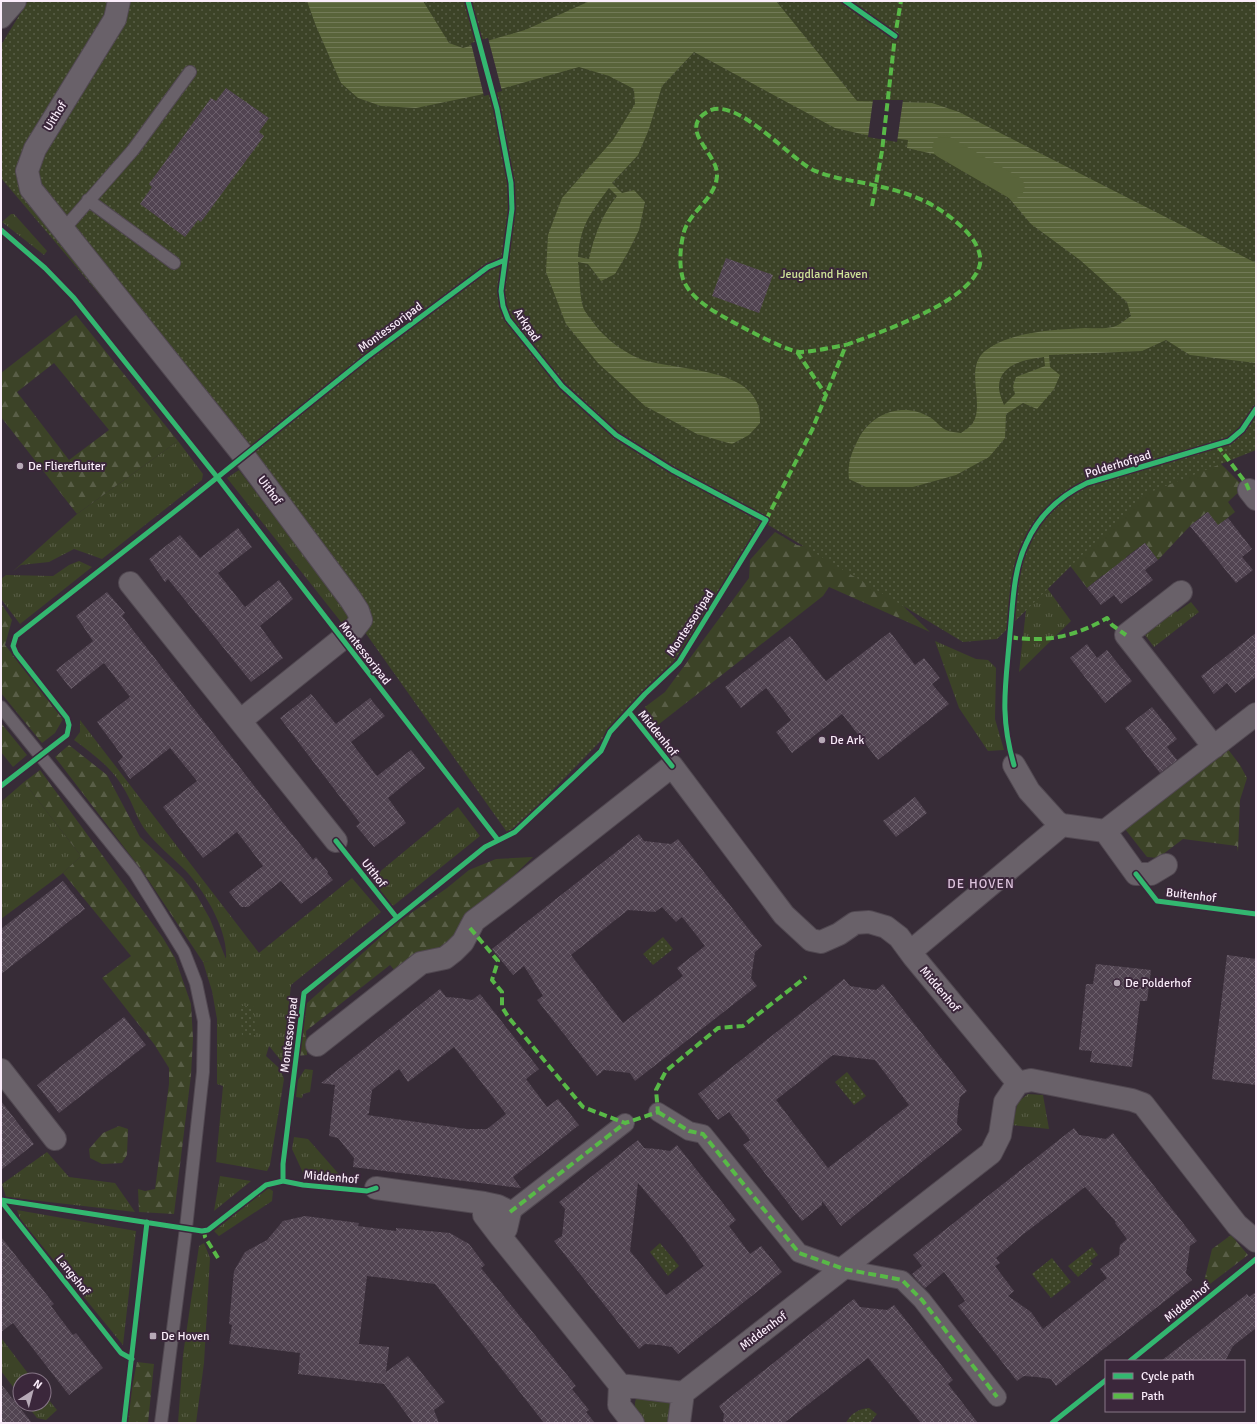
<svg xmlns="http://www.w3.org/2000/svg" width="1257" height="1424" font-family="Signika,sans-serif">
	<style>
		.grass { fill: url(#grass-tufts) }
		.forest { fill: url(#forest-firs); fill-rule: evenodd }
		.park { fill: url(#park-dots) }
		.water { fill: url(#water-rules); fill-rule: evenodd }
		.pier { fill: #372c37 }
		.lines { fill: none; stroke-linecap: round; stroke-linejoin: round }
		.canal { stroke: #59643a; stroke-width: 23 }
		.building { fill: url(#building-cross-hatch); fill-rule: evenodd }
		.service-casing { stroke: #514851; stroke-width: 14 }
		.pedestrian-casing { stroke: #514851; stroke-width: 20 }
		.minor-casing { stroke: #514851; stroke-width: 24 }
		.secondary-casing { stroke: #514851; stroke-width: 24 }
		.service { stroke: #696169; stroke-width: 12 }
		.pedestrian { stroke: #696169; stroke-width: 18 }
		.minor { stroke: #696169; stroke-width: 22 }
		.secondary { stroke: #6b646b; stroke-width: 22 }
		.quiet { stroke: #58b947; stroke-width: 4; stroke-dasharray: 8 4; stroke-linecap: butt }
		.cycleway-casing { stroke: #3b273b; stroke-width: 8 }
		.cycleway { stroke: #33b770; stroke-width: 5 }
		.poi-dot { fill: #b6a9b6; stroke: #3b273b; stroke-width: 1.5 }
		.labels { text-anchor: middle; stroke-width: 4; stroke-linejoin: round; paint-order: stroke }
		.street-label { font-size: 12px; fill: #faecfa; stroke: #3b273b }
		.park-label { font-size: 12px; fill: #cee397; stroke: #3b273b }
		.poi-label { font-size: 12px; fill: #faecfa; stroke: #3b273b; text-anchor: start }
		.neighbourhood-label { font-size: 13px; letter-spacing: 1px; fill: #ddc3dd; stroke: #3b273b }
	</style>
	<defs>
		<pattern id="grass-tufts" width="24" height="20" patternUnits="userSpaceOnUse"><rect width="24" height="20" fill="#3c4327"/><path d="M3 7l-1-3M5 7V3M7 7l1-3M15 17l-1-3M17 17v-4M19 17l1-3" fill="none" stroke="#595e47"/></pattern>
		<pattern id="forest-firs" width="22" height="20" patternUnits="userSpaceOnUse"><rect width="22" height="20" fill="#3c4327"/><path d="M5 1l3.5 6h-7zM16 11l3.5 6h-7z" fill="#595e47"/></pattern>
		<pattern id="park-dots" width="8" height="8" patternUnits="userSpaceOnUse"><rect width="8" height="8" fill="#3c4327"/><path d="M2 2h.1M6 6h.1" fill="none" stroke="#595e47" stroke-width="1.8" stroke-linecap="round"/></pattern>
		<pattern id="water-rules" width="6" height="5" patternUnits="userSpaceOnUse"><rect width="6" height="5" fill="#59643a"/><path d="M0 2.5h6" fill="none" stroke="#727a57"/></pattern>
		<pattern id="building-cross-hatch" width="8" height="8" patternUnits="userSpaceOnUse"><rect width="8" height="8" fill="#514451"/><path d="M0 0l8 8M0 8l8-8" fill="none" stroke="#6b5f6b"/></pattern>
	</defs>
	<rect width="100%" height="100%" fill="#372c37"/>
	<path class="grass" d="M11,214H14L47,251L44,255L2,222Z
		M178,441L203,474L202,480L102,559L74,549L49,562L21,565L12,572L77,514Z
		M239,470L349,614L345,627L227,478Z
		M79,561L92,567L20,624L1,599V579L6,575L53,576L69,565Z
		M1031,566L1071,621L1019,672Z
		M1191,602L1199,612L1154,647L1142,631L1173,607L1177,612Z
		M935,641L976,659L988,660L996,668L995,719L1004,750L988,751L959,708Z
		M80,720L259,953L352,878L381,912L291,985L283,1063L269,1046L266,1056L280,1069L284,1079L270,1165L267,1171L216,1162L223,1086L217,1084V1019L212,991L203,962L226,958C228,930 204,890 185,870C172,857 157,845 146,831C138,821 134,807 128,796C115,770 97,757 74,740L80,732Z
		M24,782L81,856L63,873L1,919V802Z
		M458,807L480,836L393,906L371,879Z
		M305,1069L313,1070L310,1092L303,1094L302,1098L296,1097L298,1080Z
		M1028,1094L1043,1095L1049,1129L1012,1125L1018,1102Z
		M294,1137L308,1139L344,1180L304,1175L292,1149Z
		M47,1152L69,1177L115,1183L135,1212L6,1197L2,1184Z
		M220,1176L251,1181L214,1211Z
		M268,1188L273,1191L272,1201L219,1236L214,1231Z
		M17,1210L136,1231L123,1345L20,1219Z
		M204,1243L210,1258L204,1363L196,1423H178L183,1355L199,1246Z
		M2,1339L33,1380H20V1396L1,1371Z
		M44,1394L57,1410L46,1420L37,1418L26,1404H44Z
		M637,1397L673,1401L672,1423H646C639,1415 631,1408 637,1397Z"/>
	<path class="forest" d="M76,315L178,441L77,514L1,417V373ZM54,363L109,430L69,460L17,392Z
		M1219,462L1244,487L1228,502L1235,512L1216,527L1207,512L1190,526L1158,560L1145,543L1126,557L1130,563L1108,580L1103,575L1087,588L1043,530Z
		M775,532L797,545L808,547L896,599L930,632L829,587L823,596L654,728L647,719L645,707L665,692L749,578L750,560Z
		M1,603L12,620L5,645L63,719L55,733L42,743L1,693Z
		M1,723L27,755L13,767L1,752Z
		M69,745L107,775L140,837L183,878L197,896L210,919L226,959L203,962L143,872L55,757Z
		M1227,748L1240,765L1247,778L1240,800L1238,852L1237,846L1183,839L1158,858L1147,857L1125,829Z
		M40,770L163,938L175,958L191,1004L193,1038L191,1075L174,1214L139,1212L138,1189L145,1191L155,1189L169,1084V1068L154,1044L102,978L131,956L63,873L81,856L24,782Z
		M533,857L470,918L441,952L396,972L390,965L306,1031L307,1055L296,1056V1032L306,1004L394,925L447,888L469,870L496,859Z
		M119,1126L128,1129L127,1155L122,1163L102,1164L90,1158L89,1149L103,1133Z
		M1231,1235L1248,1255L1202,1290L1212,1249Z
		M137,1362L154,1364L148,1423H125Z"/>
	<path class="park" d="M28,1H1256V450L1143,495L997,639L963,642L765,523L664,676L509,835L259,483L1,178V45Z
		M663,937L673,949L653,965L643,954Z
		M240,1006H253L256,1035L242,1036Z
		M847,1072L866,1096L854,1105L835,1082Z
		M660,1243L679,1266L668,1276L650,1252Z
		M1092,1247L1098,1255L1090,1261L1093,1264L1078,1277L1068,1266Z
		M1052,1258L1071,1282L1051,1298L1032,1274Z
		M869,1408L877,1414L870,1423H846C851,1413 859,1409 869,1408Z"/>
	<path class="water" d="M307,1H423L449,43L463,48L525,30L590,1H776L857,101L932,103L959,112L1256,263V363L1190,355L1166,340L1142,351L1049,355L1050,367L1060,375L1054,389L1037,409L1023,403L1006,414L1005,438L989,457L956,475L913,487H866L849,479C847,463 852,451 860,436C875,411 906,402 931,418C936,421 940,427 946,430C950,432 956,432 961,433C965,430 970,427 973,423C985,403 964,368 985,351C1010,331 1055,330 1085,328C1094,328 1104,329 1113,327C1119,326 1126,319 1131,316L1127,302L1080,260L1031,224L981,165L907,148L908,140L866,135L835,128L694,52L662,86L649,129L638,155L612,183L622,193L634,190L645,202L639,230L628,252L615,274L601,281L588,264L578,262C580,276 579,294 583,307C585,313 592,320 595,325C606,339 622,351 638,358C670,371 745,366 758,405C760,411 760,418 760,423L749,435L732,444L697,434L645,406L598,363L566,324L546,272L548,235L562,198L613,140L635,104L634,89L609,76L579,67L479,95L416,108L381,106L358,98L341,83L316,26ZM609,188L617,196C602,214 594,237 589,259L578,257C580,226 591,212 609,188ZM1044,357L1045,366L1016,377L1013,386L1015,394L1004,405C1002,400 999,393 999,387C999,364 1027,359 1044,357Z"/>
	<path class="pier" d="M488,38L502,91L484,96L471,43Z
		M873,100H903L897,142L868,137Z"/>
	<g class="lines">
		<path class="canal" d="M944,147L1013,187"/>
	</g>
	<path class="building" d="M226,88L269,118L259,132L264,136L201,222L198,220L185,237L140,204L152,187L149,184L211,98L216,101Z
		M726,258L773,275L759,313L712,296Z
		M1208,512L1218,525L1228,518L1252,549L1242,557L1253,570L1236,583L1190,526Z
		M238,528L252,547L218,573L245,607L279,580L293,599L260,626L283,658L251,682L168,579L165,582L149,559L180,535L200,558Z
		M1145,543L1158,560L1145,570L1153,580L1121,604L1114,595L1101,605L1087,588Z
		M107,592L125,613L122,616L283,823L313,860L316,857L328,872L327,873L333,880L301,904L281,881L248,907H241L229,892L263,866L237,832L203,858L163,807L197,781L170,748L130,779L118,762L123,757L97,722L130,697L104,663L71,689L56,670L93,641L76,616Z
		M890,632L915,665L924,658L940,678L932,684L949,704L878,760L842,714L792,753L776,732L791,720L766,688L741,708L725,687L790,636L826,681Z
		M1256,633V677L1235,693L1227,683L1214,694L1201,676Z
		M1087,644L1097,658L1107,650L1132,681L1105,703L1070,658Z
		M311,694L336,724L370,698L377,707L385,716L351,742L377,776L411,750L425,768L388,798L406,823L374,847L356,826L360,823L280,718Z
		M1152,707L1177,739L1167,747L1177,760L1160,773L1125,728Z
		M915,797L927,813L896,837L883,821Z
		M639,834L644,841L671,844L678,839L762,946L755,952L751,978L757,986L635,1081L630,1073L604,1070L597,1076L537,1000L543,996L524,966L513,975L492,949ZM662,907L676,922L682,917L705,946L677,968L683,976L623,1023L571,955L628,910L655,912Z
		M63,881L85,909L1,974V929Z
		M1227,955L1256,959V1085L1212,1079Z
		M1096,964L1151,970L1147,1001H1140L1132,1067L1090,1062L1092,1051L1079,1050L1086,984H1093Z
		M844,979L850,986L876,990L883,984L967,1091L960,1097L958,1110L957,1124L962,1130L841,1226L822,1201V1205L802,1221L743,1145L750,1140L729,1112L718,1120L698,1094ZM833,1055L875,1060L909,1105L828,1168L776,1100Z
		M440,989L446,997L459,998L472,1000L480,994L539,1069L526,1079L547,1107L558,1099L579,1125L513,1177L521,1188L353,1167L354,1158L338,1138L329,1136L335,1085L321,1083ZM454,1047L506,1114L487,1129H467L367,1115L369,1113L372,1090L399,1069L408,1082Z
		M124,1017L146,1045L59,1113L37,1085Z
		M1,1101L34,1144L1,1170Z
		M1074,1128L1079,1135L1093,1137L1106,1139L1113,1133L1126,1150L1197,1241L1190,1246L1186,1273L1192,1280L1056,1386L1051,1379L1037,1377L1024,1376L1017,1381L958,1306L965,1301L944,1272L925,1288L917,1280L912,1274L922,1266L913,1255ZM1085,1187L1116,1222L1115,1223L1127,1239L1120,1245L1119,1255L1100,1269L1107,1278L1043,1329L1031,1312L1008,1296L1014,1291L995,1266L1000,1263L996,1258L1021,1236Z
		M638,1140L644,1148L657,1149L670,1151L677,1145L736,1220L729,1226L750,1254L761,1246L782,1272L678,1354L672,1347L659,1345L645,1344L639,1349L554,1241L562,1236L565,1209L559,1202ZM638,1183L681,1234L704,1266L666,1295L630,1251Z
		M305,1216L359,1223L358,1226L396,1231V1228L450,1233L469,1244L485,1265L481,1268L576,1386L572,1389L589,1410L586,1412L595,1423H544L435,1284L367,1276L359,1344L389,1347L386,1372L408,1356L445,1402L434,1410L439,1423H413L384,1384L298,1374L300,1353L229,1344L232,1325L229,1324L234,1271L245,1252L267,1240L283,1221Z
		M1,1237L54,1304L51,1306L73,1335L76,1333L103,1368L69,1395L13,1323L1,1332Z
		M1256,1292V1328L1233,1346L1225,1361H1161L1247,1294L1249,1297Z
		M854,1299L860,1307L887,1310L894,1305L953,1380L948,1384L978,1423H921L868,1358L784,1423H723L724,1414L719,1406Z
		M1,1384L32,1423H1Z"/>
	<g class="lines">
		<defs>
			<path id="service" d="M88,200L174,263
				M63,230L133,150L190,72
				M1,707L135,873L184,952L196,983L204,1021L203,1072L186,1228L161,1423"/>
			<path id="pedestrian" d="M658,1112L689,1131L703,1134L799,1253L844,1269L902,1280L922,1300L997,1397
				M510,1212L625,1123"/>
			<path id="minor" d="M119,1L115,19L35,149L27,171L31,189L244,456L351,600L358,611L361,620L354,629L342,639L241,720
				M1249,490L1256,499
				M130,583L336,841
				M1181,592L1126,635L1214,747
				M1014,765L1029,791L1057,822L1062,825L1105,831L1136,874H1151L1166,865
				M1105,831L1256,714
				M910,952L1062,825
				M317,1045L421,963L445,958L454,951L463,942L474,921L502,900L672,766L784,915L811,940L821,942L839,934L855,923L869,922L886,927L899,937L913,956L1018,1083L1005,1102L1000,1135L991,1153L683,1393
				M1,1070L55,1139
				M1018,1083L1031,1080L1132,1100L1143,1104L1237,1225L1256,1241
				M376,1188L484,1203L498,1206L510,1212L506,1229L500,1236L620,1385L619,1405L633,1423
				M484,1203V1215L500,1236
				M620,1385L683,1393L679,1423"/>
			<path id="secondary" d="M1,17L15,1"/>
		</defs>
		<use href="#service" class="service-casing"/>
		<use href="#pedestrian" class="pedestrian-casing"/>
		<use href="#minor" class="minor-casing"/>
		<use href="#secondary" class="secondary-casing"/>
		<use href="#service" class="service"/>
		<use href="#pedestrian" class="pedestrian"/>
		<use href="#minor" class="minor"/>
		<use href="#secondary" class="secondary"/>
		<path class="quiet" d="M872,206L882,151L895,36L901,1
			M797,352L826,395
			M1217,445L1246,483L1249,490
			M766,520L812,430L846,345C880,332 972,302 980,264C982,251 973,238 965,230C933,199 906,192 864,183C847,180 829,177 813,170C789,158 735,94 707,112C677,130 719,154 717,176C715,201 687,212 683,236C680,249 679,266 683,279C687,291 699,301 709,308C722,317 785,351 799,352C814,352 831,347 846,345
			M1010,637C1045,643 1077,636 1107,618L1112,625L1126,635
			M470,928L498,961L492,980L502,992V1007L509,1018L583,1107L625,1123L658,1112L656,1090L666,1071L718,1028L743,1026L806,977
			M658,1112L689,1131L703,1134L799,1253L844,1269L902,1280L922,1300L997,1397
			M510,1212L625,1123
			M204,1230L205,1237L218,1258"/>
		<defs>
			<path id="cycleway" d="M845,1L895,36
				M1,230L45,268L74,298L217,477L498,840
				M629,712L672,766
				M1014,765C999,714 1006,684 1010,633C1013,604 1013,571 1026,544C1038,516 1060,496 1087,483L1229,441L1242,430L1256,409
				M1,786L67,735L69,725L67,718L16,653L13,646L16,636L183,505L367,357L488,267L505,260
				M336,841L397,918
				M1136,874L1157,901L1256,914
				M283,1181V1164L304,993L485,847L515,832L577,774L601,751L610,732L645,694L679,662L766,520L672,470L616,435L562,386L508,319L503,306L501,291L512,209L511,183L497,109L468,1
				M1,1200L202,1231L208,1230L266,1185L283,1181L303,1185L367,1191L376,1188
				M1,1201L121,1353L132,1359
				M1130,1361L1256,1259
				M124,1423L147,1222
				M1052,1423L1106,1380"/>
		</defs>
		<use href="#cycleway" class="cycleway-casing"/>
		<use href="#cycleway" class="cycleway"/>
	</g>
	<g class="poi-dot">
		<circle cx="20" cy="466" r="4"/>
		<circle cx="822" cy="740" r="4"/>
		<circle cx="1117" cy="983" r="4"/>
		<rect x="149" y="1332" width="8" height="8" rx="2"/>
	</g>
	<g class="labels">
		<g class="street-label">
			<text transform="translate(55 116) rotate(-58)" y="4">Uithof</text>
			<text transform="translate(527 325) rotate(56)" y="4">Arkpad</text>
			<text transform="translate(390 327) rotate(-36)" y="4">Montessoripad</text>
			<text transform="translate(1118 464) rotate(-17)" y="4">Polderhofpad</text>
			<text transform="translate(270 490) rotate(53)" y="4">Uithof</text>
			<text transform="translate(690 623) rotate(-57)" y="4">Montessoripad</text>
			<text transform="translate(365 653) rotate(52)" y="4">Montessoripad</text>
			<text transform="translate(658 733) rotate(51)" y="4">Middenhof</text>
			<text transform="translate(374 873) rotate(52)" y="4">Uithof</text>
			<text transform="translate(1191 895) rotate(7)" y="4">Buitenhof</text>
			<text transform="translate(940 989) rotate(50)" y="4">Middenhof</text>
			<text transform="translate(289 1035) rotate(-83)" y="4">Montessoripad</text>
			<text transform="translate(331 1177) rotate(5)" y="4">Middenhof</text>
			<text transform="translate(73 1275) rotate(52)" y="4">Langshof</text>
			<text transform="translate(1187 1302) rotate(-39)" y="4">Middenhof</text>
			<text transform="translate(763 1331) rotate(-37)" y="4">Middenhof</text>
		</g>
		<g class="park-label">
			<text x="824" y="278">Jeugdland Haven</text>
		</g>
		<g class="poi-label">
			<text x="28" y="470">De Flierefluiter</text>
			<text x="830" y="744">De Ark</text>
			<text x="1125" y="987">De Polderhof</text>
			<text x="161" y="1340">De Hoven</text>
		</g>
		<g class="neighbourhood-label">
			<text x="981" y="888">DE HOVEN</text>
		</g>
	</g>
	<rect width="1257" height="1424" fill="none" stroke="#faecfa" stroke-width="4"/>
	<rect x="1105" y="1360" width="140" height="52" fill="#3b273b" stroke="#877687"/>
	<rect x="1113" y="1373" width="20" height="6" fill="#33b770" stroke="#877687"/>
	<text x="1141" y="1380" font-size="12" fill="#faecfa">Cycle path</text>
	<rect x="1113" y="1393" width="20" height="6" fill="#58b947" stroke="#877687"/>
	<text x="1141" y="1400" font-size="12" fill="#faecfa">Path</text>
	<g transform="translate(32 1392) rotate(36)"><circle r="19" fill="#3b273b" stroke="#877687"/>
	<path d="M0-3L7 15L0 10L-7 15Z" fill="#b6a9b6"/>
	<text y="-6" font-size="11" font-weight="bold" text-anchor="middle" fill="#faecfa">N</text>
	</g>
</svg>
